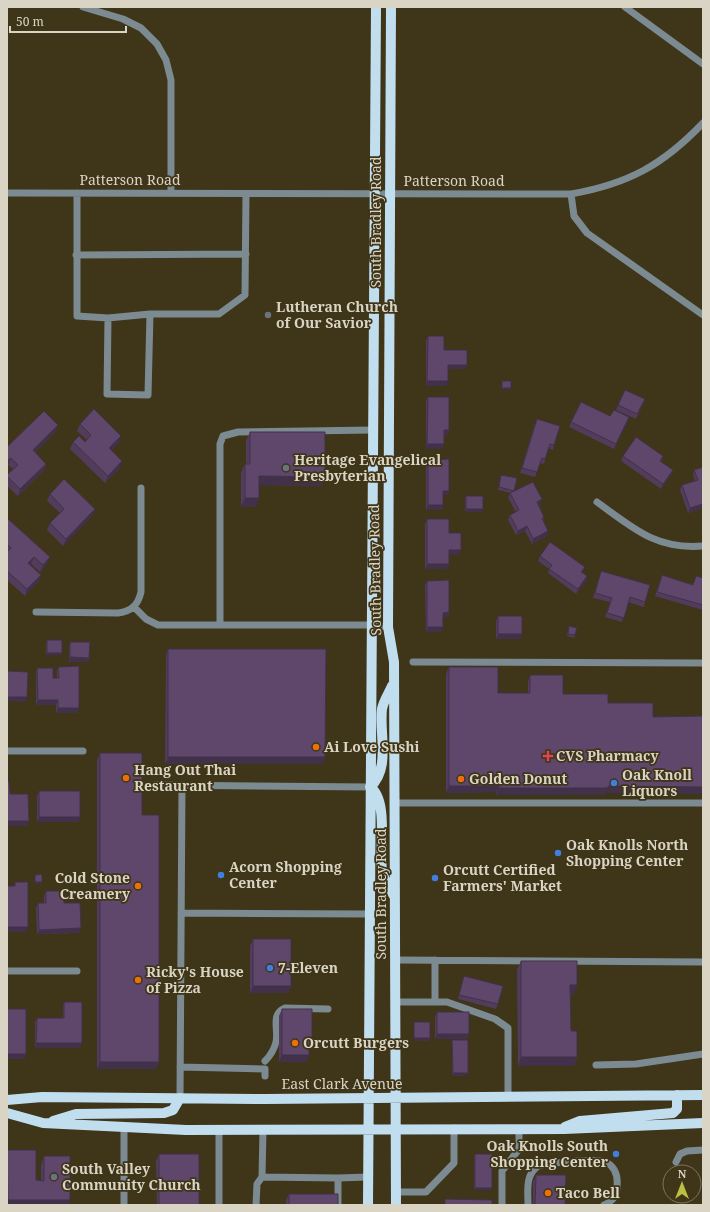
<svg xmlns="http://www.w3.org/2000/svg" width="710" height="1212" font-family="'Noto Serif',serif">
	<style>
		.lines { fill: none; stroke-linecap: round; stroke-linejoin: round }
		.minor { stroke: #7c8a92; stroke-width: 7 }
		.major { stroke: #c1deef; stroke-width: 10 }
		.wall { fill: #523c5c }
		.shaded-wall { fill: #42314b }
		.building { fill: #5f466b; stroke: #42314b }
		.worship-dot { fill: #6b7280; stroke: #3f3519; stroke-width: 1.5 }
		.food-dot { fill: #e8710a; stroke: #3f3519; stroke-width: 1.5 }
		.health-dot { fill: #e0444e; stroke: #3f3519; stroke-width: 1.5 }
		.shop-dot { fill: #3f7fe0; stroke: #3f3519; stroke-width: 1.5 }
		.labels { text-anchor: middle; stroke-width: 3.5; stroke-linejoin: round; paint-order: stroke }
		.street-label { font-size: 14px; fill: #dad4c4; stroke: #3f3519 }
		.poi-label { font-size: 14px; font-weight: bold; fill: #dad4c4; stroke: #3f3519; text-anchor: start }
	</style>
	<rect width="100%" height="100%" fill="#3f3519"/>
	<g class="lines">
		<path class="minor" d="M83,7L123,19L141,28L157,44L166,60L171,80V193
			M625,7L703,64
			M7,193L571,194L574,216L587,233L703,315
			M77,193V316L108,318L150,314H219L245,295L246,194
			M571,194C628,184 663,165 703,123
			M76,255L246,254
			M108,318L107,394L148,395L150,314
			M597,502C633,528 656,550 703,546
			M134,607L146,619L158,625H371L388,627
			M36,612L118,613C132,611 138,605 141,592V488
			M220,625V444L223,436L238,432L373,430
			M413,662L703,663
			M7,751H83
			M156,785L370,787
			M394,803H703
			M181,913L369,914
			M396,960L703,962
			M435,960V1001
			M7,971H77
			M396,1002H447L495,1019L508,1028V1097
			M265,1061C271,1055 274,1050 276,1042C279,1030 270,1014 285,1008L328,1009
			M596,1065L636,1064L703,1054
			M180,1067L265,1069V1076
			M180,1098L182,785
			M219,1130V1205
			M263,1130L262,1177L338,1178L368,1177
			M676,1162L680,1154L687,1151L703,1150
			M338,1178V1205
			M396,1192H426L454,1163V1128
			M124,1205V1127
			M256,1205L257,1184L262,1177
			M502,1205V1171L519,1149V1129
			M528,1205C528,1191 525,1175 538,1166C549,1163 597,1158 606,1162C615,1167 618,1176 617,1186C617,1196 613,1201 604,1205"/>
		<path class="major" d="M391,7L388,627L394,662L396,1205
			M392,686C389,693 383,702 382,709C379,734 391,769 370,787C389,800 379,850 382,871C383,879 390,888 394,896
			M7,1100L42,1097L265,1099L703,1095
			M7,1113L43,1123L186,1130L564,1129L703,1123
			M53,1121L76,1114L164,1113L173,1110L180,1098
			M565,1127L580,1121L673,1113L677,1109V1095
			M368,1205L376,7"/>
	</g>
	<path class="wall" d="M428,336L444,350L467,365L465,369H448L446,386H426V341Z
		M428,397L449,430L447,435H444L442,449H426V401Z
		M645,399L636,419L616,410L618,405Z
		M610,416L629,417L614,449L569,427L571,422Z
		M535,423L554,445L553,450L548,448L544,464L540,463L535,477L520,473Z
		M80,424L119,443L111,450L120,468L105,483L70,449L73,442H85L87,440L77,431Z
		M56,431L35,452L46,464L44,470L18,496L7,486V475L13,469L8,465L7,466V447Z
		M250,432L325,477L322,486L259,485L256,507H241V473L245,464H246V441Z
		M623,456H663L661,462L673,470L671,475L661,489L621,461Z
		M428,460L449,491L447,495H443V505L442,510H426V464Z
		M703,467V508L688,513L680,490L682,485L695,481L693,475L694,470Z
		M501,475L517,478L514,491L541,504L539,505L544,517L543,521L548,531L547,536L532,544L525,531L516,535L508,520L510,515L516,512L508,498L510,493H511L498,490Z
		M50,494L95,509L92,516L63,546L47,530L50,523L60,513L47,501Z
		M466,496L482,512H465V498Z
		M7,518L47,564L40,572L31,564L30,565L41,575L38,582L25,596L7,580Z
		M427,519L449,533L459,555L449,554V564L447,569H425V524Z
		M540,556L585,567L582,572L587,576L586,581L576,594L548,573L549,569L538,561Z
		M601,571L645,602L644,607L628,602L622,622L605,617L610,602L593,598Z
		M703,578V610L655,596L660,580L693,584Z
		M427,581L449,612L448,617H443L441,632H426L425,585Z
		M498,616L522,634L520,639H496V621Z
		M569,626L575,635L574,638L567,636Z
		M47,640L61,655H46V642Z
		M70,642L89,658L88,662H69V647Z
		M168,649L325,757L323,764H165L166,656Z
		M58,667L79,708L77,713H56V705H36V673L37,668L53,678H57V671Z
		M449,667L498,693H528V682L530,675L563,694L606,793V795H496V792L446,793V674Z
		M100,753L142,815L159,1062L156,1069H97V760Z
		M39,791L80,817L78,822H37V796Z
		M46,891L64,903L81,928L79,933L37,934L36,908L38,903H44V896Z
		M253,939L291,986L288,993H250V946Z
		M521,961L574,994H570L571,1031L577,1057L574,1066H518L517,970Z
		M464,976L498,1004L496,1009L458,999Z
		M64,1002L80,1048H35V1022L37,1018H63V1006Z
		M282,1009L312,1043L309,1050V1055L306,1062H279V1016Z
		M437,1012L469,1034L467,1039H435V1017Z
		M414,1022L430,1038L429,1041L414,1040Z
		M452,1040L468,1073L467,1075L452,1076Z
		M7,1150L36,1180H41V1165L44,1156L70,1200L7,1205Z
		M159,1154L199,1205H157L156,1161Z
		M475,1154L492,1188L491,1190H474V1157Z
		M536,1175L565,1205H533V1182Z
		M289,1194L338,1205H286V1200Z"/>
	<path class="shaded-wall" d="M448,365H467L465,369H446Z
		M427,381H448L446,386H426Z
		M502,388H511L510,390H501Z
		M629,417L628,422L614,449L616,444Z
		M58,425L56,431L30,457L33,450Z
		M444,430H449L447,435H442Z
		M121,436L119,443L107,455L109,448Z
		M427,444H444L442,449H426Z
		M11,458L8,465L7,466V461Z
		M122,461L120,468L105,483L108,476Z
		M46,464L44,470L18,496L20,489Z
		M673,470L671,475L661,489L663,484Z
		M259,476L325,477L322,486L256,485Z
		M443,491H449L447,495H442Z
		M245,498H259L256,507H241Z
		M542,499L541,504L535,507L537,502Z
		M703,504V508L688,513L690,508Z
		M428,505H443L442,510H426Z
		M95,509L92,516L63,546L66,539Z
		M466,509H483L482,512H465Z
		M527,526L525,531L516,535L518,531Z
		M548,531L547,536L532,544L533,539Z
		M449,550H461L459,555L447,554Z
		M34,557L31,564L25,570L28,563Z
		M50,557L47,564L40,572L43,565Z
		M427,564H449L447,569H425Z
		M41,575L38,582L25,596L27,589Z
		M587,576L586,581L576,594L578,589Z
		M449,612L448,617H441L443,613Z
		M427,627H443L441,632H426Z
		M498,634H522L520,639H496Z
		M47,653H62L61,655H46Z
		M70,657L89,658L88,662H69Z
		M7,697H27L26,702L7,701Z
		M38,700H58L56,705H36Z
		M58,708H79L77,713H56Z
		M168,757H325L323,764H165Z
		M449,786H499L496,792L446,793Z
		M608,786L703,787V794L606,793V795H496L498,788Z
		M39,817H80L78,822H37Z
		M7,821H29L27,826H7Z
		M35,882H42L41,884H34Z
		M7,927H28L26,932H7Z
		M81,928L79,933L37,934L39,930Z
		M570,985H577L574,994H567Z
		M253,986H291L288,993H250Z
		M437,1034H469L467,1039H435Z
		M414,1038H430L429,1041L414,1040Z
		M36,1043H82L80,1048H35Z
		M309,1043H312L309,1050H306Z
		M7,1054H26L25,1059H7Z
		M282,1055H309L306,1062H279Z
		M521,1057H577L574,1066H518Z
		M100,1062H159L156,1069H97Z
		M453,1073H468L467,1075L452,1076Z
		M475,1188H492L491,1190H474Z
		M8,1200H70L68,1205H7Z"/>
	<path class="building" d="M428,336H444V350H467V365H448V381H427Z
		M502,381H511V388H502Z
		M625,390L645,399L637,414L618,405Z
		M428,397H449V430H444V444H427Z
		M581,402L610,416L614,410L629,417L616,444L571,422Z
		M94,409L121,436L109,448L122,461L108,476L73,442L79,436L85,442L91,435L80,424Z
		M44,411L58,425L33,450L46,464L20,489L7,476V475L18,465L11,458L7,461V447Z
		M537,419L560,426L554,445L550,444L545,459L542,458L537,472L522,468Z
		M250,432H325V477L259,476V498H245V464H250Z
		M636,437L663,456L660,461L673,470L663,484L623,456Z
		M449,459V491H443V505H428V460Z
		M703,467V504L690,508L682,485L698,480L694,470Z
		M501,475L517,478L514,491L499,487Z
		M64,479L95,509L66,539L50,523L64,509L50,494Z
		M533,482L542,499L537,502L544,517L542,518L548,531L533,539L527,526L518,531L510,515L519,510L510,493Z
		M466,496H483V509H466Z
		M7,518L50,557L43,565L34,557L28,563L41,575L27,589L7,571V552L11,548L7,544Z
		M427,519H449V533H461V550H449V564H427Z
		M550,542L585,567L581,572L587,576L578,589L549,569L552,565L540,556Z
		M601,571L650,585L645,602L630,597L624,618L607,613L612,598L595,593Z
		M662,575L693,585L696,576L703,578V605L657,592Z
		M449,580V612L443,613V627H427V581Z
		M498,616H522V634H498Z
		M569,626L577,628L575,635L568,634Z
		M47,640H62V653H47Z
		M70,642H90L89,658L70,657Z
		M168,649H326L325,757H168Z
		M79,666V708H58V700H38L37,668H53V678H59L58,667Z
		M449,667H498V693H530V675H563V694H608V703H653V717L703,716V787L608,786V788H498L499,786H449Z
		M7,671L28,672L27,697H7Z
		M100,753H142V815H159V1062H100Z
		M7,781H9L10,794H28L29,821H7Z
		M39,791H80V817H39Z
		M42,874V882H35V875Z
		M15,882H28V927H7V886H15Z
		M46,891H64V903H80L81,928L39,930L38,903H46Z
		M253,939H291V986H253Z
		M521,961H577V985H570L571,1031H577V1057H521Z
		M464,976L503,986L498,1004L459,995Z
		M64,1002H82V1043H36L37,1018H64Z
		M7,1009H26V1054H7Z
		M282,1009H312V1043H309V1055H282Z
		M437,1012H469V1034H437Z
		M414,1022H430V1038H414Z
		M452,1040H468V1073H453Z
		M7,1150H36V1180L44,1181V1156H70V1200H8Z
		M159,1154H199V1205H159Z
		M475,1154H492V1188H475Z
		M536,1175H566L565,1205H535Z
		M289,1194H338V1205H289Z
		M445,1199L492,1200V1205H445Z"/>
	<g class="worship-dot">
		<circle cx="268" cy="315" r="4"/>
		<circle cx="286" cy="468" r="4"/>
		<circle cx="54" cy="1177" r="4"/>
	</g>
	<g class="food-dot">
		<circle cx="316" cy="747" r="4"/>
		<circle cx="126" cy="778" r="4"/>
		<circle cx="461" cy="779" r="4"/>
		<circle cx="138" cy="886" r="4"/>
		<circle cx="138" cy="980" r="4"/>
		<circle cx="295" cy="1043" r="4"/>
		<circle cx="548" cy="1193" r="4"/>
	</g>
	<path class="health-dot" d="M546 750h4v4h4v4h-4v4h-4v-4h-4v-4h4z"/>
	<g class="shop-dot">
		<circle cx="614" cy="783" r="4"/>
		<circle cx="558" cy="853" r="4"/>
		<circle cx="221" cy="875" r="4"/>
		<circle cx="435" cy="878" r="4"/>
		<circle cx="270" cy="968" r="4"/>
		<circle cx="616" cy="1154" r="4"/>
	</g>
	<g class="labels">
		<g class="street-label">
			<text x="130" y="185">Patterson Road</text>
			<text x="454" y="186">Patterson Road</text>
			<text transform="translate(376 222) rotate(-90)" y="5">South Bradley Road</text>
			<text transform="translate(375 570) rotate(-91)" y="5">South Bradley Road</text>
			<text transform="translate(381 894) rotate(-90)" y="5">South Bradley Road</text>
			<text x="342" y="1089">East Clark Avenue</text>
		</g>
		<g class="poi-label">
			<text x="276" y="312">Lutheran Church<tspan x="276" dy="16">of Our Savior</tspan></text>
			<text x="294" y="465">Heritage Evangelical<tspan x="294" dy="16">Presbyterian</tspan></text>
			<text x="324" y="752">Ai Love Sushi</text>
			<text x="556" y="761">CVS Pharmacy</text>
			<text x="134" y="775">Hang Out Thai<tspan x="134" dy="16">Restaurant</tspan></text>
			<text x="622" y="780">Oak Knoll<tspan x="622" dy="16">Liquors</tspan></text>
			<text x="469" y="784">Golden Donut</text>
			<text x="566" y="850">Oak Knolls North<tspan x="566" dy="16">Shopping Center</tspan></text>
			<text x="229" y="872">Acorn Shopping<tspan x="229" dy="16">Center</tspan></text>
			<text x="443" y="875">Orcutt Certified<tspan x="443" dy="16">Farmers' Market</tspan></text>
			<text x="130" y="883" text-anchor="end">Cold Stone<tspan x="130" dy="16">Creamery</tspan></text>
			<text x="278" y="973">7-Eleven</text>
			<text x="146" y="977">Ricky's House<tspan x="146" dy="16">of Pizza</tspan></text>
			<text x="303" y="1048">Orcutt Burgers</text>
			<text x="608" y="1151" text-anchor="end">Oak Knolls South<tspan x="608" dy="16">Shopping Center</tspan></text>
			<text x="62" y="1174">South Valley<tspan x="62" dy="16">Community Church</tspan></text>
			<text x="556" y="1198">Taco Bell</text>
		</g>
	</g>
	<rect width="710" height="1212" fill="none" stroke="#dad4c4" stroke-width="16"/>
	<g transform="translate(682 1184)"><circle r="19" fill="#3f3519" stroke="#7d755d"/>
	<path d="M0-3L7 15L0 10L-7 15Z" fill="#bebf42"/>
	<text y="-6" font-size="11" font-weight="bold" text-anchor="middle" fill="#dad4c4">N</text>
	</g>
	<path d="M10 26v6h116v-6" fill="none" stroke="#dad4c4" stroke-width="2"/>
	<text x="16" y="26" font-size="12" fill="#dad4c4" stroke="#3f3519" stroke-width="3" paint-order="stroke">50 m</text>
</svg>
